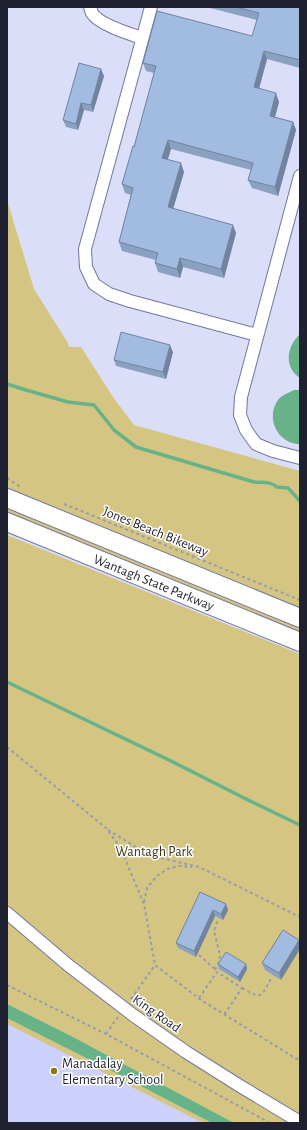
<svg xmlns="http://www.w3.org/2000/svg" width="307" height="1130" font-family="'Alegreya Sans',sans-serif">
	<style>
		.built { fill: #cbd1fa }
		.green { fill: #d4c682 }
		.water { fill: #68b289 }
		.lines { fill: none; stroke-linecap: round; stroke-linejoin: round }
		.stream { stroke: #68b289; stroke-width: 3.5 }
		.minor-casing { stroke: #71779e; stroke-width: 14 }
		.highway-casing { stroke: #71779e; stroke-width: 20 }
		.path { stroke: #979bb2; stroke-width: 2; stroke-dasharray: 3 3; stroke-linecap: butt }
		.minor { stroke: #fff; stroke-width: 12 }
		.highway { stroke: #fff; stroke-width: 18 }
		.wall { fill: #8ba1c2 }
		.shaded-wall { fill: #71839e }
		.building { fill: #a2bbe1; stroke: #71839e }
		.poi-dot { fill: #89791d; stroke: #fff; stroke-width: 1.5 }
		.labels { text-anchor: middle; stroke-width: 3; stroke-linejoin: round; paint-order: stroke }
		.street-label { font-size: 14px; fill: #1f2131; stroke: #fff }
		.park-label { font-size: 14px; fill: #3d3716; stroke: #fff }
		.poi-label { font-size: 14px; fill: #1f2131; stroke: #fff; text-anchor: start }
	</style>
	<rect width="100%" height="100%" fill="#dadef9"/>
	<path class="built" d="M7,1024L194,1118L203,1123H7Z"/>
	<path class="green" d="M7,200L34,289L68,343L69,347H81L113,397L134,425L300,471V608L7,489Z
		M7,508L300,628V634L7,514Z
		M7,535L300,654V1123H203L7,1024Z"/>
	<path class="water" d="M300,334V378C283,367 287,346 300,334Z
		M294,390H300V444C278,444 265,418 278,400C282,395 288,393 294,390Z
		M7,1004L71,1036L234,1123H212L112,1071L7,1018Z"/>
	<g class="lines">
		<path class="stream" d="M7,384L26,390L68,402L94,405L114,430L136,447L254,482C262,483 271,481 277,487L288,488L300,501
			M7,682L171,761L248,800L300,825"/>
		<defs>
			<path id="minor" d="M90,7C91,9 91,11 92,13C98,24 130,34 142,38
				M151,7L85,249L86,267L94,284L109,294L130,301L257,335
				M300,176L241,397L240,415L246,430L256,444L273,451L300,458
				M7,913L68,965L133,1015L186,1052L240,1086L300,1122"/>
			<path id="highway" d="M7,498L300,618
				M7,522L300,642"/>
		</defs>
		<use href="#minor" class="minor-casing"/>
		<use href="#highway" class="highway-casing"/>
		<path class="path" d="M7,478L16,484L21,487
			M64,504L300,600
			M7,747L106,828L120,847L144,904L155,965L201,1000L300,1061
			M108,830L136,847L161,858L199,867L300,917
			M144,902L147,888L157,876L167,869L178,866L192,867
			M199,955L215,969
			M215,970L219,962L220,955L214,931L218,919
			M7,985L106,1034L270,1123
			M242,988C263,1001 261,996 272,977
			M199,998L217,972L242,988L224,1015
			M131,999L155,965
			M106,1034L118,1017"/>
		<use href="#minor" class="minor"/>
		<use href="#highway" class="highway"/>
	</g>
	<path class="wall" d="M206,7H300V68L267,59L259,89L279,102L275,117L293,122L296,130L278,196L252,188L248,180L251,170L171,149L168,159L184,172L173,209L236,233L224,278L183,267L180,278L158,272L155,263L156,260L122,251L119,242L131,195L125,193L122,184L134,147L154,73L146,71L143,63L252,36L257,20Z
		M104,76L93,112L84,110L78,130L66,127L63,120Z
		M173,352L166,379L116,366L114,360Z
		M200,892L226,904L228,910L223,920L215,916L196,957L178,948L176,943Z
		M283,930L281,980L265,970L262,963Z
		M218,964H246L247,969L240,982L219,969Z"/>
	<path class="shaded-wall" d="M264,51L267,59L257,96L254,87Z
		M101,69L104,76L93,112L91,105Z
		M276,93L279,102L273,124L270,116Z
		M81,103L84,110L78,130L76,124Z
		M293,122L296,130L278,196L275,187Z
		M168,140L171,149L165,167L162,158Z
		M181,163L184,172L171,216L168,207Z
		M233,225L236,233L224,278L221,269Z
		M180,258L183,267L180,278L177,269Z
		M170,345L173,352L166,379L163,372Z
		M226,904L228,910L223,920L221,914Z
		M213,910L215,916L196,957L194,951Z
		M299,940L300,942V949L281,980L279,973Z
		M246,964L247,969L240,982L238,977Z"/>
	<path class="building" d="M236,7H300V60L264,51L254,87L276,93L270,116L293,122L275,187L248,180L253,163L168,140L162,158L181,163L168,207L233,225L221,269L180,258L177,269L155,263L158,253L119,242L133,188L122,184L133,146L134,147L156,66L143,63L157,11L252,36L259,13Z
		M79,63L101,69L91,105L81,103L76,124L63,120Z
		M121,332L170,345L163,372L114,360Z
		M200,892L226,904L221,914L213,910L194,951L176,943Z
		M283,930L299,940L279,973L262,963Z
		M226,952L246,964L238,977L218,964Z"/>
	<circle class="poi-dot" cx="54" cy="1071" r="4"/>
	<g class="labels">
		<g class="street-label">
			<text transform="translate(156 531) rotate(22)" y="5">Jones Beach Bikeway</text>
			<text transform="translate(154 582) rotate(22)" y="5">Wantagh State Parkway</text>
			<text transform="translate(157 1013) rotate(35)" y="5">King Road</text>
		</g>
		<g class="park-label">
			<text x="154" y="856">Wantagh Park</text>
		</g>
		<g class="poi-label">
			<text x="62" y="1068">Manadalay<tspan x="62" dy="16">Elementary School</tspan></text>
		</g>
	</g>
	<rect width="307" height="1130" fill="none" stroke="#1f2131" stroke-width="16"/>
</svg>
